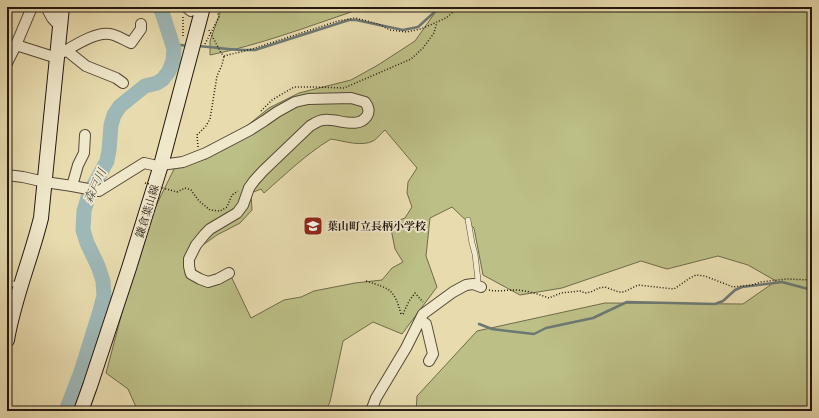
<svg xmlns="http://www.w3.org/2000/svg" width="819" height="418" font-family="'Libre Caslon Text','Noto Serif JP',serif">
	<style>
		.green { fill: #bcbf86; stroke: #6f6b4a; fill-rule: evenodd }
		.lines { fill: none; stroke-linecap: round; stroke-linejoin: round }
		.stream { stroke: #6c7873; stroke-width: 2.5 }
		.river { stroke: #9eb8b7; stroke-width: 15 }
		.lane-casing { stroke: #544836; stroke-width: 6 }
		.street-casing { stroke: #544836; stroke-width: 12 }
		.secondary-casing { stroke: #22170e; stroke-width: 16 }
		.path { stroke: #22170e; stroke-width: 1.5; stroke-dasharray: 1 2; stroke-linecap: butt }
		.lane { stroke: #f0e8cb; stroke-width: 5 }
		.street { stroke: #f0e8cb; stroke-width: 10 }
		.secondary { stroke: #f0e8cb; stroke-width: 14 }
		.path-bridge { stroke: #22170e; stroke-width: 1.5; stroke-dasharray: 1 2; stroke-linecap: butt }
		.labels { text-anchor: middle; stroke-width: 3.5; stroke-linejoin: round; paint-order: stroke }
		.street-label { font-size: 11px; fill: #22170e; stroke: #f0e8cb }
		.poi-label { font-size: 11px; font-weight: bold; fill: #22170e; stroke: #f0e8cb; text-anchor: start }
		.water-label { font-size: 12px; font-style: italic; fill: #4d4f49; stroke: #f0e8cb }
	</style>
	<rect width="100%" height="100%" fill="#e8dcaf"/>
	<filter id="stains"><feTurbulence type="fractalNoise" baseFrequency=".005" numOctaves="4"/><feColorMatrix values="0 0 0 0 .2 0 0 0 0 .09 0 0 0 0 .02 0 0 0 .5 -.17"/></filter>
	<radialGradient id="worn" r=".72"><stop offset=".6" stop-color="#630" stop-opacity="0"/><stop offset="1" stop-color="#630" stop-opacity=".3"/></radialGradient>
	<path class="green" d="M222,7H361L354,11C307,27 259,45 210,55V41Z
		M439,7H812V411H416L417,396L477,331L605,303L743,304L776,281L748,265L718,256L667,269L641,261L562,288L520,295L483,275L474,228L452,207L430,218L426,256L437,287L402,334L373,322L343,341L330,402L325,411H133L136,407L128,389L106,373L133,271L151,216L175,167L206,159L269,108L299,93L351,80L378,65L415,41ZM385,130L417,168L408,182L407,193L412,207L405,218L394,222L391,229L395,249L403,262L392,268L382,280L355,283L314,291L301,297L284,300L251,318L228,270L212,277H203L196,271L193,265L194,258L200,247L217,235L240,223L252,210L251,193L261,189L264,193C286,174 306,154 331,139C344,141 361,147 373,141C377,139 381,133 385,130Z"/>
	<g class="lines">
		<path class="stream" d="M197,46C216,47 236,51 255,50L349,20H356L403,30L418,27L440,7
			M174,49L181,45L188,46
			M479,324L492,329L534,334L546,328L593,318L627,302L715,304L723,301L735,290L742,287L782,282L812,290"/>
		<path class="river" d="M66,411L81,372L100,311L104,296L103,281L98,266L87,243L83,230L84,211L89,194L107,161L109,150L111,125L114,115L120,106L145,86L157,83L163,79L169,71L173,61L174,49L162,12L159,7"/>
		<defs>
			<path id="lane" d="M468,220L472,243L475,254L478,280L473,284
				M7,283L20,285"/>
			<path id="street" d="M46,7L52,18L60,27
				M186,7L191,11
				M16,45L57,58
				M66,50L86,66L116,78L123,83
				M58,55C71,48 95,31 110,34C117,35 124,40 131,43L141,29V24
				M7,63L16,45L32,7
				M161,165L183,162L206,153L250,130L264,121L277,112L295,102L308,99L351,98L365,102C368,106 370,111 367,116C358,130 337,118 324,120C319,120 315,123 310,126L263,171L254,181L249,188L243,205L237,213L210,229L205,234L196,245L189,259V266L190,271L191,274L200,279L208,282L218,279L229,273
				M7,175L23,177L45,182L72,186L99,191L144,163L153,165
				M72,186L78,165L84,153L85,135
				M420,320L426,324L433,354L429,361
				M371,411L376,398L406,348L423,314L453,292L466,285L473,284L481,287"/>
			<path id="secondary" d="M7,340C14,298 31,259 41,218L62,7
				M81,411L90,386L129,268L161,165L203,7"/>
		</defs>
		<use href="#lane" class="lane-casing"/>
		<use href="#street" class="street-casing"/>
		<use href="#secondary" class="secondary-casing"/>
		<path class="path" d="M209,30L221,53L224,56L252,49L338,21L355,18L378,24L390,30L406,32L421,29L446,18L459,7
			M183,36V16
			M205,44L219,17L217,10L214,8
			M261,111L272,100L294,87H315L344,88L411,59L423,48L434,33L437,22
			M198,147L197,135L206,126L210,119L217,76L222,65L224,56
			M177,192L185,188L191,190L199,201L210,210L220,211L227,207L232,195L238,191
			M366,281C391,289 394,289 401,314H403L409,301L415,293L423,302
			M489,290C497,292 506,290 514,290C526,290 538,294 549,298L561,293L580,291L585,293L591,292L599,288L605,287L619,292H624L638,285L674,289L690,278L696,275L705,276L733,287L752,285L761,282L786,279L812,280"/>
		<use href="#lane" class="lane"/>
		<use href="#street" class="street"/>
		<use href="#secondary" class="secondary"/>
		<path class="path-bridge" d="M145,183L177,192"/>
	</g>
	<defs>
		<symbol id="school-square" viewBox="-11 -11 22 22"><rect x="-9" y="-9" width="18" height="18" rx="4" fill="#8f2418" stroke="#f0e8cb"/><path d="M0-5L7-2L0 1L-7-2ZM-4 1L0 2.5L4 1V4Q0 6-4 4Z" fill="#fff"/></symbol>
	</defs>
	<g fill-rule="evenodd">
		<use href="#school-square" x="302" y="215" width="22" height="22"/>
	</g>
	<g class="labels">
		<g class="street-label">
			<text transform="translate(147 211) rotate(-73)" y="4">鎌倉葉山線</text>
		</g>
		<g class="poi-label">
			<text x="327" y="230">葉山町立長柄小学校</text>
		</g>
		<g class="water-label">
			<text transform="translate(95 186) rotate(-65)" y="4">森戸川</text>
		</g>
	</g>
	<rect width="819" height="418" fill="none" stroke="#e8dcaf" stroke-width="24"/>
	<rect x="8" y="8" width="803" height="402" fill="none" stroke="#22170e" stroke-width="2"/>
	<rect x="12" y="12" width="795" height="394" fill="none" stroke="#22170e"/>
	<rect width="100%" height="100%" filter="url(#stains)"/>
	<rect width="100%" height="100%" fill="url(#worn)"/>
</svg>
